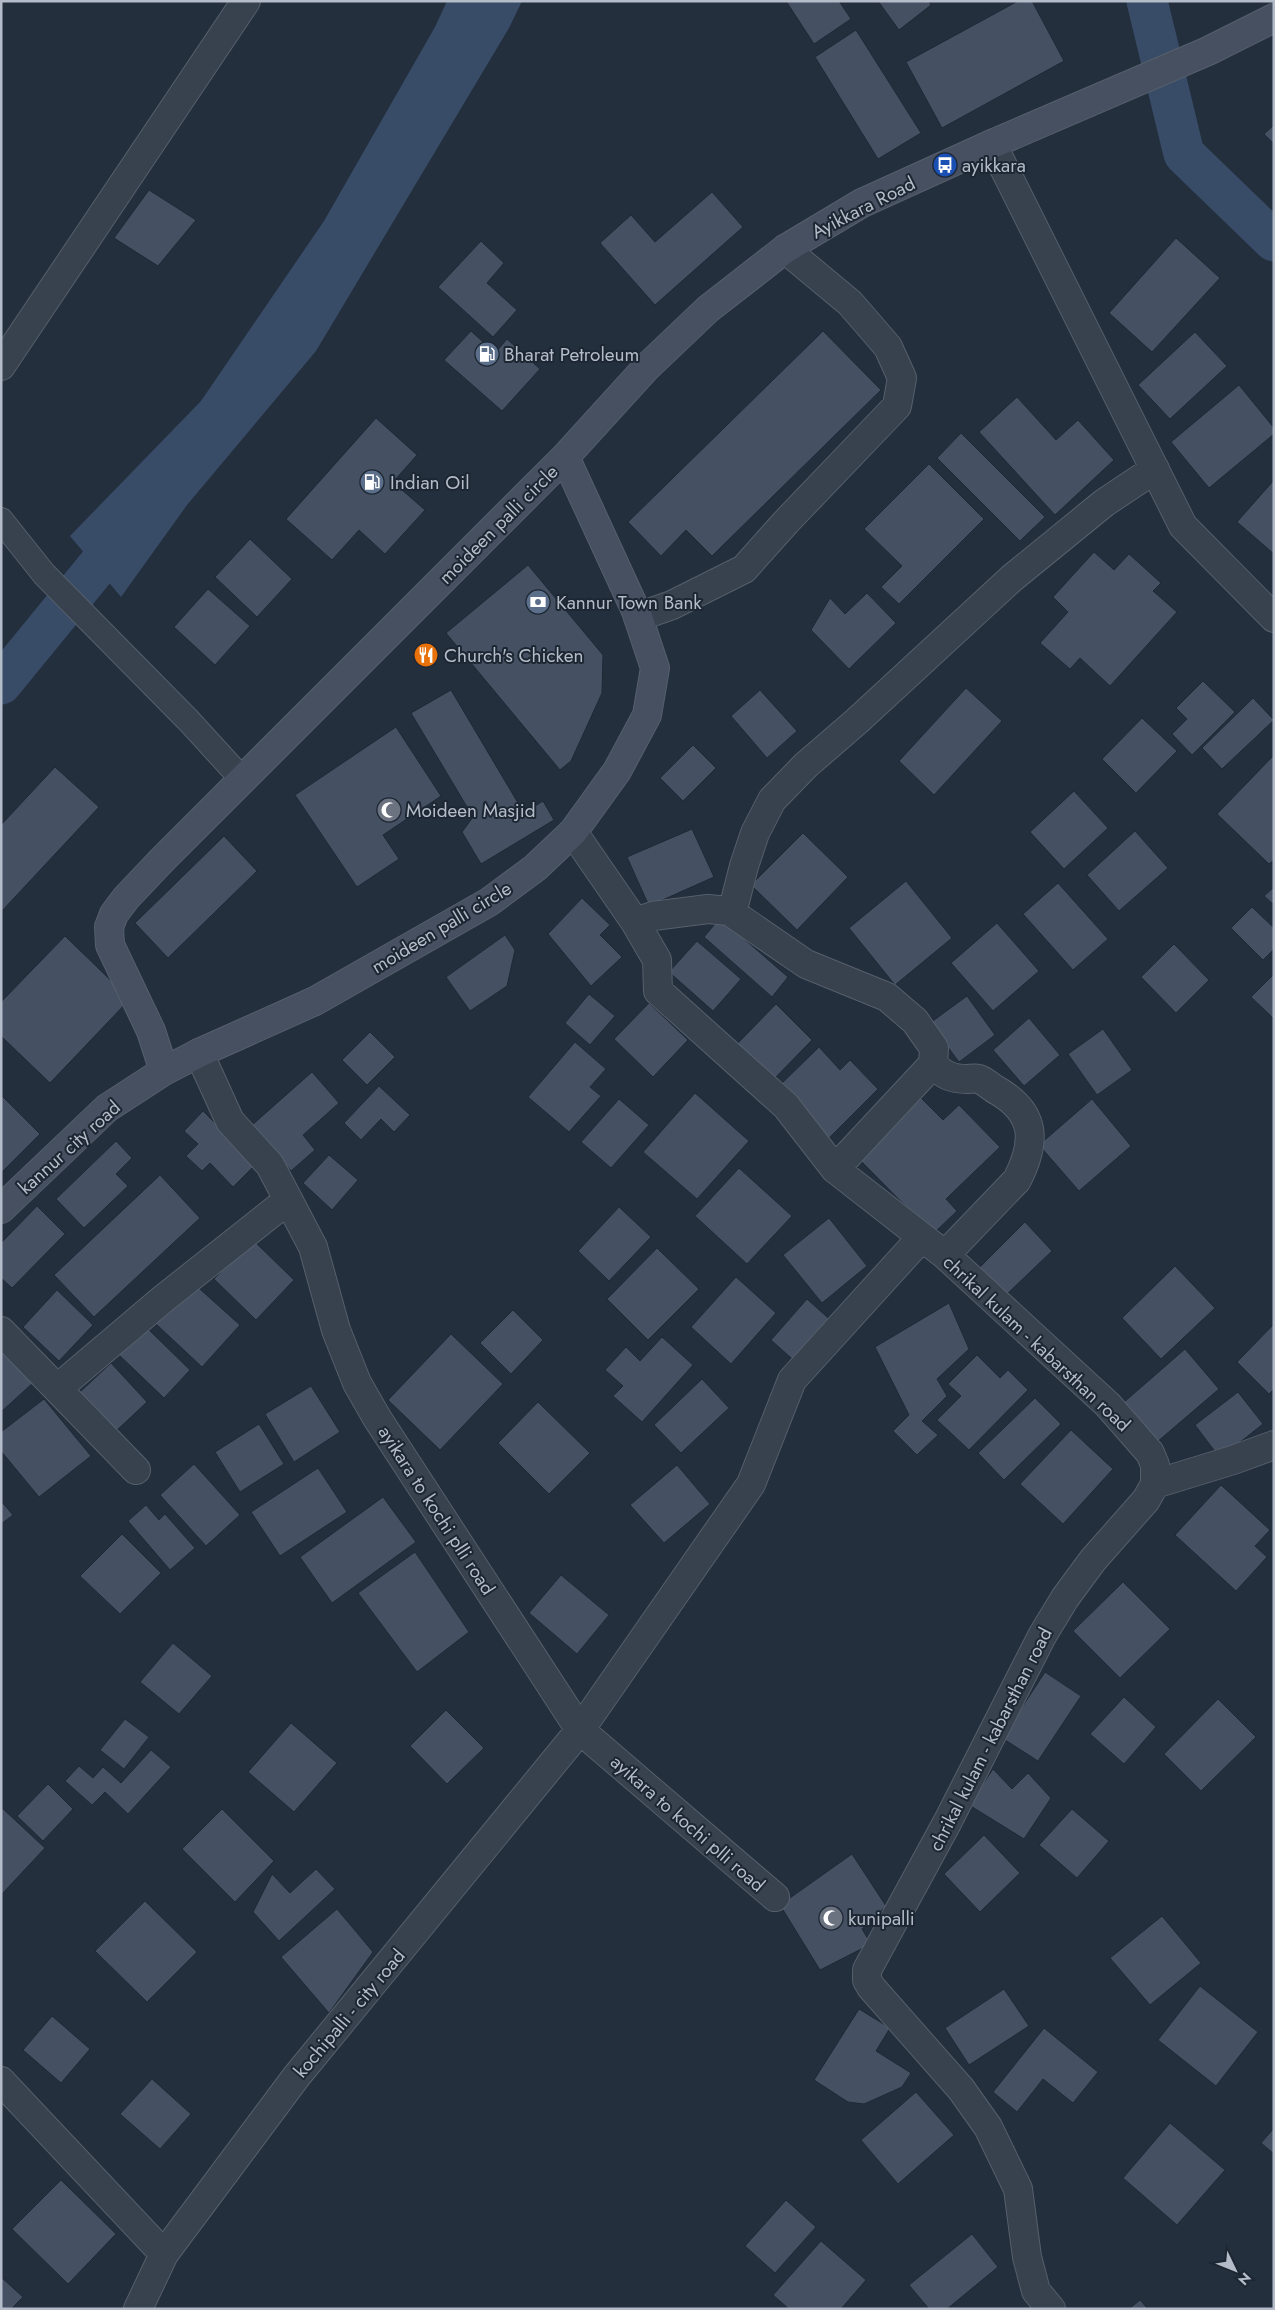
<svg xmlns="http://www.w3.org/2000/svg" width="1275" height="2310" font-family="Jost,sans-serif">
	<style>
		.water { fill: #394c67 }
		.lines { fill: none; stroke-linecap: round; stroke-linejoin: round }
		.canal { stroke: #394c67; stroke-width: 41 }
		.building { fill: #455162; stroke: #1f2835 }
		.lane-casing { stroke: #565f6c; stroke-width: 26 }
		.street-casing { stroke: #565f6c; stroke-width: 30 }
		.secondary-casing { stroke: #565f6c; stroke-width: 30 }
		.lane { stroke: #38414e; stroke-width: 24 }
		.street { stroke: #38414e; stroke-width: 28 }
		.secondary { stroke: #465061; stroke-width: 28 }
		.labels { text-anchor: middle; stroke-width: 4; stroke-linejoin: round; paint-order: stroke }
		.poi-label { font-size: 19px; fill: #b4bcc9; stroke: #1d2633; text-anchor: start }
		.street-label { font-size: 19px; fill: #b4bcc9; stroke: #1d2633 }
	</style>
	<rect width="100%" height="100%" fill="#242f3e"/>
	<path class="water" d="M447,1H522L509,28L316,351L187,505L121,597L70,536L201,401L324,221L435,27Z"/>
	<g class="lines">
		<path class="canal" d="M1147,1L1184,154L1274,241
			M1,684L132,524"/>
	</g>
	<path class="building" d="M786,1H839L851,19L814,44Z
		M878,1H929L931,5L899,30Z
		M1018,1H1032L1064,61L942,128L906,62Z
		M856,30L921,133L878,159L815,57Z
		M1274,125V144L1264,134Z
		M149,190L196,220L158,266L114,238Z
		M712,192L743,227L655,305L600,243L631,215L655,242Z
		M1176,238L1220,278L1152,352L1109,313Z
		M481,241L504,263L487,283L517,310L493,337L438,287Z
		M471,331L495,353L507,339L540,369L502,411L444,360Z
		M823,331L881,390L712,556L686,530L661,556L628,522Z
		M1195,332L1227,366L1170,419L1138,385Z
		M1239,385L1274,428V434L1209,488L1171,442Z
		M1017,397L1056,440L1078,420L1114,460L1055,515L979,432Z
		M376,418L417,455L393,482L425,510L385,554L359,530L332,560L286,519Z
		M961,433L1045,517L1020,541L937,458Z
		M929,464L984,519L899,604L881,587L902,566L864,529Z
		M1274,480V554L1237,522Z
		M250,539L292,579L257,617L215,577Z
		M1094,552L1114,570L1129,554L1161,583L1153,591L1177,612L1110,686L1080,658L1070,669L1040,643L1068,612L1053,597Z
		M528,565L603,655L602,693L571,761L560,770L446,633Z
		M208,589L250,626L215,665L174,627Z
		M867,593L896,623L849,669L811,630L830,598L845,614Z
		M1203,681L1235,712L1192,755L1172,734L1187,719L1176,708Z
		M966,688L1002,721L934,795L899,761Z
		M451,690L524,813L543,801L554,820L481,864L462,832L473,817L411,713Z
		M760,690L797,731L767,758L731,716Z
		M1253,698L1274,720L1222,769L1202,748Z
		M1142,718L1177,751L1136,793L1102,759Z
		M396,727L441,796L383,835L399,859L357,887L295,795Z
		M693,745L716,768L683,801L660,778Z
		M1274,755V860L1269,864L1217,814Z
		M55,767L99,807L1,912V825Z
		M1074,791L1108,828L1064,869L1030,832Z
		M692,829L714,877L649,906L627,857Z
		M1135,831L1168,868L1119,911L1087,875Z
		M803,833L848,877L797,930L751,885Z
		M224,836L257,871L168,958L135,923Z
		M906,881L952,938L895,985L849,928Z
		M1058,883L1108,939L1073,970L1023,914Z
		M1274,887V905L1264,896Z
		M582,898L610,925L600,935L622,957L591,986L548,934Z
		M1252,907L1274,928V949L1263,960L1231,928Z
		M720,918L788,977L772,997L704,937Z
		M997,923L1039,971L993,1011L951,963Z
		M505,935L515,950L507,986L470,1011L446,977Z
		M65,936L130,999L50,1083L1,1036V1002Z
		M697,941L741,979L713,1011L669,972Z
		M1174,944L1209,980L1176,1013L1141,977Z
		M1274,974V1019L1251,997Z
		M589,994L615,1016L590,1045L565,1023Z
		M967,996L995,1035L959,1062L930,1023Z
		M649,1003L688,1040L653,1077L614,1039Z
		M776,1004L812,1040L773,1080L737,1044Z
		M1029,1018L1060,1055L1024,1086L993,1050Z
		M1103,1029L1132,1070L1097,1095L1068,1054Z
		M370,1032L395,1057L367,1085L342,1060Z
		M575,1042L606,1069L590,1087L601,1096L569,1132L528,1097Z
		M819,1047L840,1070L850,1060L878,1089L827,1140L777,1088Z
		M312,1072L339,1103L303,1135L315,1150L291,1171L251,1126Z
		M379,1086L410,1115L394,1132L381,1119L361,1140L344,1123Z
		M695,1093L749,1141L697,1199L643,1152Z
		M1,1095L40,1134L1,1173Z
		M921,1098L943,1120L959,1105L1000,1147L946,1199L957,1211L933,1234L859,1159Z
		M619,1099L649,1125L611,1168L581,1142Z
		M1092,1099L1131,1146L1079,1191L1039,1145Z
		M203,1111L256,1164L233,1187L210,1163L202,1171L186,1156L198,1144L184,1131Z
		M116,1141L132,1158L116,1174L128,1186L84,1228L56,1199Z
		M329,1155L358,1180L332,1210L303,1183Z
		M739,1168L792,1216L747,1264L695,1216Z
		M160,1175L200,1218L94,1317L54,1275Z
		M37,1206L65,1234L12,1288L1,1278V1243Z
		M619,1207L651,1237L609,1281L578,1251Z
		M829,1218L867,1266L822,1303L783,1255Z
		M1025,1222L1052,1251L1005,1296L978,1269Z
		M252,1239L294,1280L256,1320L214,1279Z
		M657,1248L699,1289L648,1340L607,1299Z
		M1175,1266L1215,1308L1161,1359L1122,1318Z
		M736,1277L776,1313L731,1364L691,1327Z
		M192,1282L240,1325L202,1367L155,1323Z
		M57,1290L93,1325L59,1361L23,1327Z
		M807,1299L836,1325L799,1365L771,1340Z
		M949,1303L969,1349L937,1379L947,1396L922,1421L938,1435L917,1455L893,1431L909,1415L875,1347Z
		M513,1310L543,1340L511,1374L480,1343Z
		M1274,1324V1389L1269,1394L1237,1362Z
		M145,1326L190,1370L164,1398L118,1354Z
		M451,1334L503,1384L440,1450L388,1400Z
		M662,1337L693,1365L642,1422L613,1396L623,1386L605,1370L626,1347L640,1361Z
		M1,1343L35,1381L1,1412Z
		M1185,1349L1219,1389L1157,1442L1123,1403Z
		M977,1355L1000,1378L1008,1370L1028,1390L969,1450L937,1420L961,1396L948,1384Z
		M111,1363L147,1402L116,1431L80,1392Z
		M702,1379L729,1408L681,1453L654,1425Z
		M311,1386L340,1432L294,1462L265,1414Z
		M1238,1392L1263,1424L1220,1458L1195,1425Z
		M1035,1398L1061,1424L1004,1480L978,1453Z
		M44,1399L91,1456L39,1497L1,1451V1432Z
		M538,1402L590,1453L549,1494L498,1443Z
		M259,1424L284,1464L240,1492L215,1452Z
		M1071,1430L1113,1469L1063,1524L1020,1484Z
		M194,1464L240,1515L206,1546L160,1495Z
		M677,1465L710,1504L664,1543L630,1505Z
		M318,1468L347,1512L280,1556L251,1512Z
		M1221,1485L1270,1530L1255,1546L1267,1557L1236,1591L1175,1535Z
		M383,1497L416,1542L332,1603L300,1557Z
		M1,1501L13,1515L1,1524Z
		M146,1505L159,1520L165,1514L195,1548L170,1570L128,1521Z
		M122,1534L161,1573L120,1614L80,1576Z
		M415,1552L469,1632L417,1672L358,1593Z
		M561,1575L609,1615L577,1654L529,1613Z
		M1123,1582L1170,1629L1120,1678L1073,1631Z
		M173,1643L212,1676L179,1714L140,1682Z
		M1045,1672L1081,1696L1038,1761L1002,1738Z
		M1124,1697L1156,1727L1124,1764L1090,1734Z
		M1218,1699L1256,1737L1201,1791L1164,1754Z
		M446,1710L484,1748L447,1784L410,1746Z
		M125,1719L149,1737L124,1769L100,1750Z
		M291,1723L337,1763L294,1812L248,1772Z
		M151,1750L171,1767L128,1814L105,1792L92,1805L65,1781L79,1766L93,1778L103,1767L121,1783Z
		M993,1769L1012,1789L1028,1773L1051,1798L1024,1839L969,1805Z
		M48,1784L73,1809L43,1841L17,1816Z
		M1,1807L45,1848L1,1895Z
		M222,1809L274,1861L235,1902L182,1849Z
		M1072,1809L1109,1841L1077,1878L1039,1845Z
		M984,1835L1020,1873L980,1912L944,1874Z
		M852,1854L886,1906L862,1929L871,1944L820,1970L780,1905Z
		M316,1869L335,1889L279,1941L253,1912L272,1874L290,1893Z
		M145,1901L197,1952L147,2002L95,1951Z
		M337,1909L373,1952L329,2013L281,1957Z
		M1162,1916L1201,1963L1150,2005L1110,1958Z
		M1200,1986L1258,2032L1216,2086L1158,2040Z
		M1004,1989L1029,2026L969,2065L945,2028Z
		M859,2009L890,2028L876,2051L911,2073L902,2087L864,2104L848,2102L814,2080Z
		M52,2016L90,2049L61,2083L23,2050Z
		M1044,2028L1098,2072L1073,2103L1043,2079L1017,2112L993,2092Z
		M152,2079L191,2114L160,2149L120,2114Z
		M916,2092L954,2135L898,2184L861,2140Z
		M1170,2123L1225,2170L1177,2225L1123,2178Z
		M1274,2128V2154L1261,2143Z
		M61,2180L116,2234L68,2284L12,2229Z
		M786,2200L816,2227L775,2273L745,2246Z
		M972,2234L998,2267L947,2309H929L909,2285Z
		M821,2241L866,2280L841,2309H789L773,2295Z
		M1,2277L23,2297L11,2309H1Z
		M1140,2300L1148,2309H1129Z"/>
	<g class="lines">
		<defs>
			<path id="lane" d="M1,520L44,574L189,721L242,779"/>
			<path id="street" d="M992,144L1183,526L1274,618
				M1,366L246,1
				M638,617L672,605L744,569L786,522L897,406L902,378L888,347L850,303L785,249
				M573,832L635,922L657,960L658,991L786,1106L835,1169L945,1255L1108,1405L1150,1453L1155,1465V1484L1146,1500L1093,1560L1065,1598L1042,1636L948,1821L867,1970V1980L871,1987L961,2089L988,2127L1018,2189L1027,2257L1036,2291L1051,2309
				M732,913L744,866L755,833L772,800L806,765L857,721L1012,578L1104,503L1155,469
				M635,922L653,916L708,909L729,911L806,964L887,997L915,1021L934,1048L933,1064C943,1075 952,1079 967,1079C970,1079 975,1078 979,1079C985,1081 992,1088 998,1091C1037,1114 1036,1143 1017,1180L945,1255
				M199,1053L230,1121L270,1165L313,1247L336,1330L357,1383L377,1418L580,1730L775,1897
				M835,1169L933,1064
				M1,1331L136,1470
				M58,1388L163,1299L288,1200
				M1155,1484L1233,1460L1274,1445
				M1,2081L164,2254
				M138,2309L164,2254L296,2077L580,1730L751,1484L792,1380L922,1237"/>
			<path id="secondary" d="M164,1071L151,1031L110,945L109,927L114,914L126,898L162,860L565,457L646,368L708,309L785,249L862,203L992,144L1208,51L1274,18
				M1,1209L107,1108L164,1071L199,1053L315,1001L489,902L535,868L573,832L617,771L647,715L655,668L636,611L565,457"/>
		</defs>
		<use href="#lane" class="lane-casing"/>
		<use href="#street" class="street-casing"/>
		<use href="#secondary" class="secondary-casing"/>
		<use href="#lane" class="lane"/>
		<use href="#street" class="street"/>
		<use href="#secondary" class="secondary"/>
	</g>
	<defs>
		<symbol id="bus-disc" viewBox="-11 -11 22 22"><circle r="9.5" fill="#1a4fb4" stroke="#1d2633"/><path d="M-5-6H5V4H4V6H2V4H-2V6H-4V4H-5ZM-3.5-4V0h7V-4ZM-3.5 1.2v1.5H-2V1.2ZM2 1.2v1.5H3.5V1.2Z" fill="#fff"/></symbol>
		<symbol id="fuel-disc" viewBox="-11 -11 22 22"><circle r="9.5" fill="#5c6f8a" stroke="#1d2633"/><path d="M-5.5-6h7V0h2V4h1.3V-2.5L3-4.5l.8-.8L6-3V5H2.5V1h-1V6h-7ZM-4.2-4.7v3.2H.2V-4.7Z" fill="#fff"/></symbol>
		<symbol id="bank-disc" viewBox="-11 -11 22 22"><circle r="9.5" fill="#5c6f8a" stroke="#1d2633"/><path d="M-6-4H6V4H-6ZM0-2.3a2.3 2.3 0 1 0 0 4.6a2.3 2.3 0 1 0 0-4.6Z" fill="#fff"/></symbol>
		<symbol id="restaurant-disc" viewBox="-11 -11 22 22"><circle r="9.5" fill="#e8710a" stroke="#1d2633"/><path d="M-5-6h1v4h1v-4h1v4h1v-4h1v5L-1.5 .5V6h-2V.5L-5-1ZM5-6V6H3V1.5H1.5Q1.5-4 5-6Z" fill="#fff"/></symbol>
		<symbol id="mosque-disc" viewBox="-11 -11 22 22"><circle r="9.5" fill="#6b7280" stroke="#1d2633"/><path d="M3.5-4.9A6 6 0 1 0 3.5 4.9A5 5 0 1 1 3.5-4.9Z" fill="#fff"/></symbol>
	</defs>
	<g fill-rule="evenodd">
		<use href="#bus-disc" x="931" y="151" width="28" height="28"/>
		<use href="#fuel-disc" x="473" y="340" width="28" height="28"/>
		<use href="#fuel-disc" x="358" y="468" width="28" height="28"/>
		<use href="#bank-disc" x="524" y="588" width="28" height="28"/>
		<use href="#restaurant-disc" x="412" y="641" width="28" height="28"/>
		<use href="#mosque-disc" x="375" y="796" width="28" height="28"/>
		<use href="#mosque-disc" x="817" y="1904" width="28" height="28"/>
	</g>
	<g class="labels">
		<g class="poi-label">
			<text x="962" y="172">ayikkara</text>
			<text x="504" y="361">Bharat Petroleum</text>
			<text x="390" y="489">Indian Oil</text>
			<text x="556" y="609">Kannur Town Bank</text>
			<text x="444" y="662">Church's Chicken</text>
			<text x="406" y="817">Moideen Masjid</text>
			<text x="848" y="1925">kunipalli</text>
		</g>
		<g class="street-label">
			<text transform="translate(863 207) rotate(-27)" y="7">Ayikkara Road</text>
			<text transform="translate(498 524) rotate(-45)" y="7">moideen palli circle</text>
			<text transform="translate(441 927) rotate(-31)" y="7">moideen palli circle</text>
			<text transform="translate(69 1147) rotate(-42)" y="7">kannur city road</text>
			<text transform="translate(1037 1343) rotate(43)" y="7">chrikal kulam - kabarsthan road</text>
			<text transform="translate(437 1510) rotate(57)" y="7">ayikara to kochi plli road</text>
			<text transform="translate(990 1739) rotate(-63)" y="7">chrikal kulam - kabarsthan road</text>
			<text transform="translate(688 1823) rotate(41)" y="7">ayikara to kochi plli road</text>
			<text transform="translate(349 2013) rotate(-50)" y="7">kochipalli - city road</text>
		</g>
	</g>
	<rect width="1275" height="2310" fill="none" stroke="#b4bcc9" stroke-width="5"/>
	<g transform="translate(1235 2270) rotate(133)" stroke="#1d2633" stroke-width="4" paint-order="stroke">
	<path d="M0-4L9 19L0 12L-9 19Z" fill="#b4bcc9"/>
	<text y="-8" font-size="14" font-weight="bold" text-anchor="middle" fill="#b4bcc9">N</text>
	</g>
</svg>
